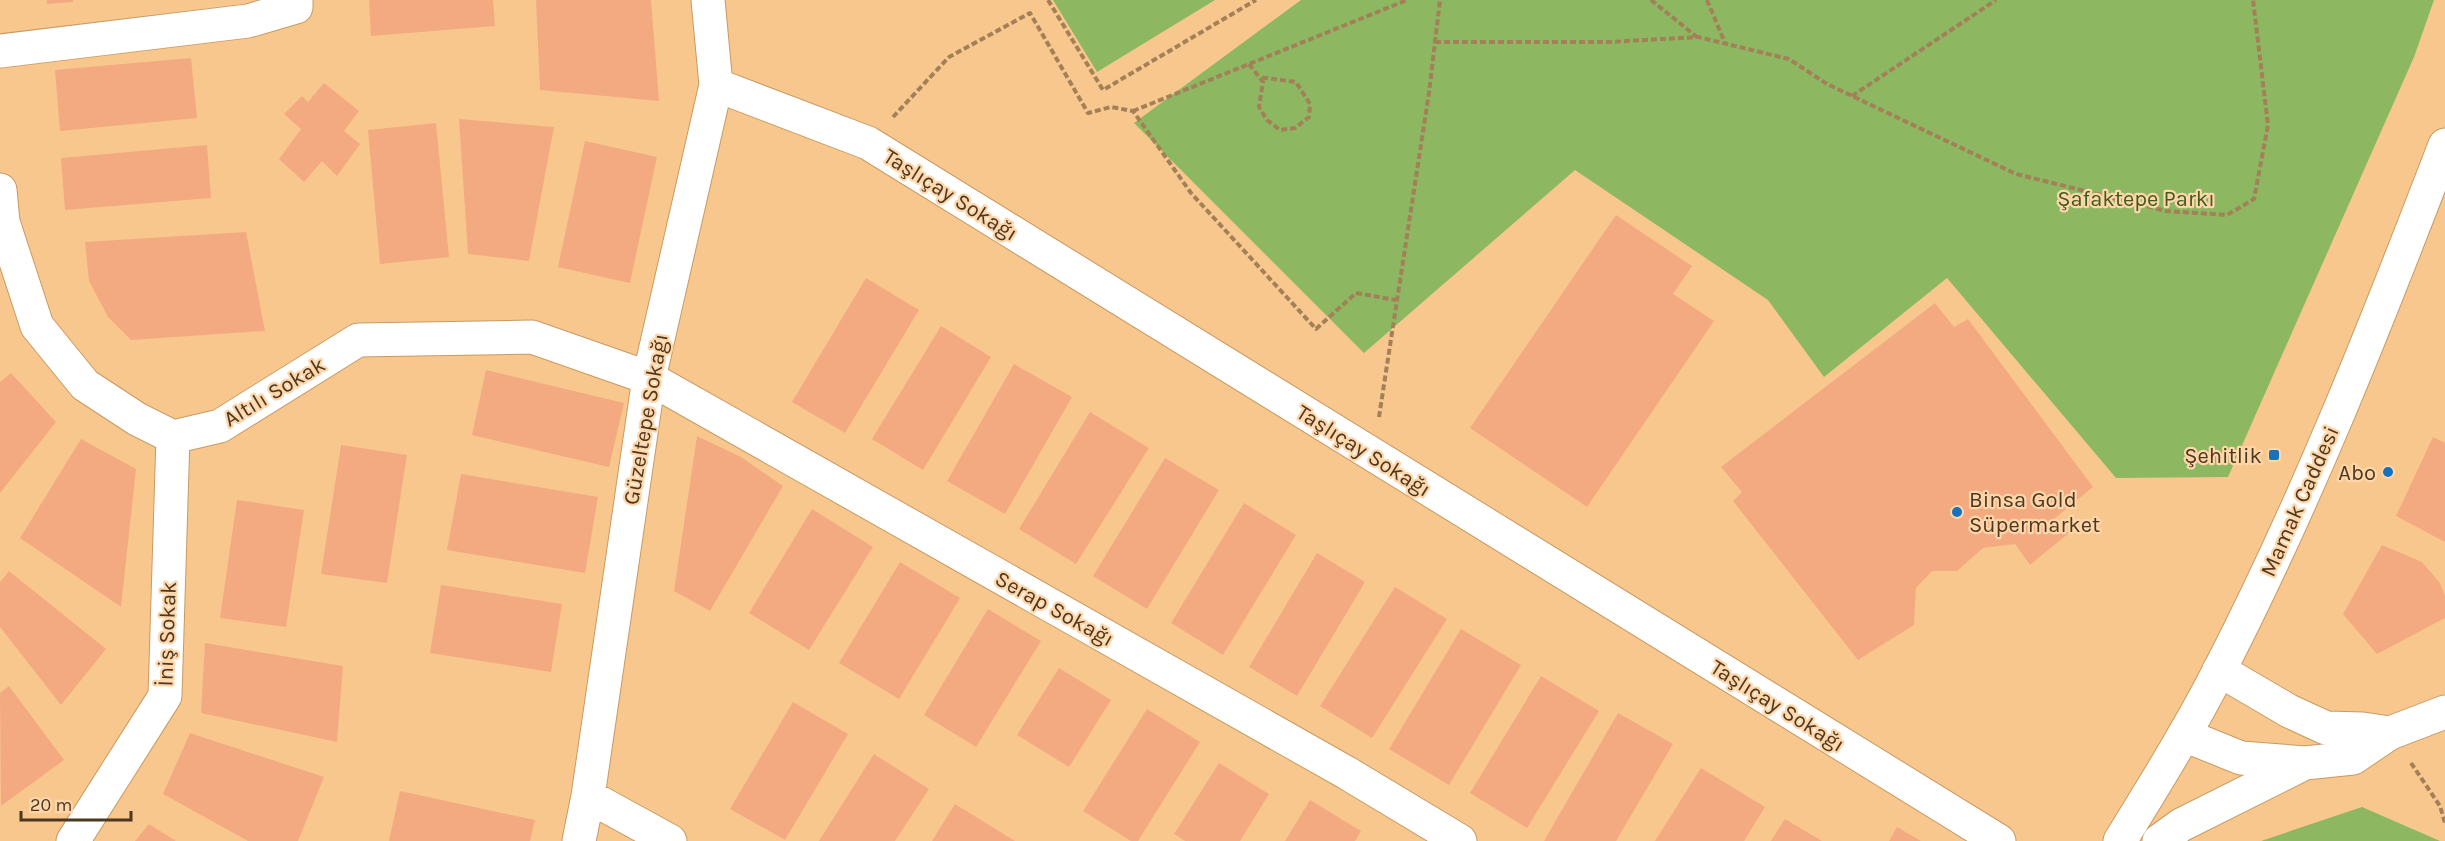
<svg xmlns="http://www.w3.org/2000/svg" width="2445" height="841" font-family="Karla,sans-serif">
	<style>
		.green { fill: #8db761 }
		.building { fill: #f4aa80 }
		.lines { fill: none; stroke-linecap: round; stroke-linejoin: round }
		.street-casing { stroke: #ca9a62; stroke-width: 35 }
		.primary-casing { stroke: #ca9a62; stroke-width: 35 }
		.path { stroke: #a38057; stroke-width: 4; stroke-dasharray: 6 3; stroke-linecap: butt }
		.street { stroke: #fff; stroke-width: 33 }
		.primary { stroke: #fff; stroke-width: 33 }
		.poi-dot { fill: #1671be; stroke: #fed6a9; stroke-width: 2 }
		.labels { text-anchor: middle; stroke-width: 4.5; stroke-linejoin: round; paint-order: stroke }
		.street-label { font-size: 22px; fill: #4c3820; stroke: #fed6a9 }
		.park-label { font-size: 22px; fill: #3f5b1c; stroke: #fed6a9 }
		.poi-label { font-size: 22px; fill: #4c3820; stroke: #fed6a9; text-anchor: end }
	</style>
	<rect width="100%" height="100%" fill="#f8c78e"/>
	<path class="green" d="M1053,0H1215L1097,72Z
		M1301,0H2434L2414,57L2228,477L2116,478L1947,278L1824,377L1768,300L1575,170L1364,353L1134,123Z
		M2362,807L2440,841H2261Z"/>
	<path class="building" d="M47,0H73V2L47,4Z
		M369,0H493L495,26L371,36Z
		M536,0H651L659,101L540,90Z
		M191,58L197,118L60,131L55,70Z
		M324,83L359,111L344,131L360,144L337,176L322,161L304,182L279,159L301,129L284,114L302,96L308,102Z
		M459,119L554,127L529,261L468,254Z
		M436,123L449,257L380,264L368,130Z
		M585,141L657,157L630,283L558,267Z
		M207,145L211,198L65,210L61,158Z
		M1616,215L1692,266L1673,294L1714,321L1587,507L1470,428Z
		M246,232L265,331L131,340L108,317L89,281L85,242Z
		M866,278L919,310L845,433L792,402Z
		M1935,303L1954,327L1968,319L2093,487L2054,519L2069,533L2030,565L2015,544L1983,548L1957,571H1932L1916,588L1914,625L1858,660L1733,501L1742,492L1721,467Z
		M941,326L991,357L923,470L872,439Z
		M1014,364L1072,397L1005,514L947,481Z
		M486,370L624,403L609,467L472,435Z
		M11,373L56,422L0,493V382Z
		M1090,412L1149,448L1076,564L1019,529Z
		M697,436L741,457L783,486L710,611L674,591Z
		M2433,437L2445,443V542L2396,516Z
		M81,439L136,469L121,607L20,538Z
		M341,445L407,455L387,583L321,574Z
		M1165,458L1219,490L1147,609L1093,576Z
		M461,474L598,497L585,573L447,550Z
		M237,500L304,510L286,627L220,618Z
		M1244,503L1296,535L1223,655L1171,623Z
		M812,509L873,547L809,650L749,613Z
		M2382,545L2422,562L2440,583L2445,596V618L2377,654L2343,614Z
		M1317,553L1365,582L1297,696L1249,667Z
		M900,562L960,598L899,699L839,663Z
		M9,571L106,649L61,705L0,627V582Z
		M441,585L562,604L551,672L430,653Z
		M1395,587L1447,619L1372,738L1320,706Z
		M988,609L1041,641L976,747L924,715Z
		M1461,629L1521,665L1449,785L1389,749Z
		M205,643L343,666L337,742L201,713Z
		M1059,668L1111,700L1069,767L1017,735Z
		M1541,676L1599,711L1527,828L1470,793Z
		M9,686L64,760L1,806L0,693Z
		M793,702L848,734L785,840L730,809Z
		M1147,709L1200,742L1138,841H1131L1083,811Z
		M1618,713L1673,744L1616,841H1544Z
		M190,733L324,777L298,841H248L163,794Z
		M874,754L929,789L895,841H819Z
		M1219,763L1269,794L1240,841H1185L1174,834Z
		M1701,768L1765,807L1744,841H1655Z
		M400,791L535,820L530,841H389Z
		M1310,800L1361,831L1355,841H1285Z
		M955,804L1015,841H932Z
		M1785,819L1822,841H1771Z
		M149,824L176,841H135Z
		M1897,827L1921,841H1889Z"/>
	<g class="lines">
		<defs>
			<path id="street" d="M0,51L248,21L296,7V0
				M716,85L868,143L1999,841
				M0,190L3,222L37,326L85,385L137,419L173,437L220,426L358,340L532,337L649,378L1347,773L1460,841
				M2219,670L2289,711L2326,728L2363,729L2390,733
				M2184,735L2241,758L2305,763L2353,758L2390,733L2445,712
				M588,796L670,841
				M73,841L165,696L173,437
				M579,841L588,796L649,378L716,85L708,0
				M2159,841L2181,825L2305,763"/>
			<path id="primary" d="M2120,841C2155,784 2190,728 2220,669C2307,500 2377,322 2445,145"/>
		</defs>
		<use href="#street" class="street-casing"/>
		<use href="#primary" class="primary-casing"/>
		<path class="path" d="M1048,0L1103,90L1256,0
			M1651,0L1697,37
			M1707,0L1725,43
			M1435,42H1610L1698,37L1789,59L1827,84L2016,174L2166,211L2227,215L2254,199L2268,125L2253,0
			M1249,64L1263,82L1259,107L1267,120L1280,130L1295,128L1309,117L1310,104L1296,82L1259,77
			M1852,96L1996,0
			M1133,111L1407,0
			M893,117L949,57L1030,13L1088,113L1111,107L1133,111L1191,193L1316,329L1356,293L1396,300
			M1379,417L1429,93L1440,0
			M2411,763L2440,806L2445,823"/>
		<use href="#street" class="street"/>
		<use href="#primary" class="primary"/>
	</g>
	<g class="poi-dot">
		<rect x="2268" y="449" width="12" height="12" rx="3"/>
		<circle cx="2388" cy="472" r="6"/>
		<circle cx="1957" cy="512" r="6"/>
	</g>
	<g class="labels">
		<g class="street-label">
			<text transform="translate(951 194) rotate(32)" y="8">Taşlıçay Sokağı</text>
			<text transform="translate(274 391) rotate(-31)" y="8">Altılı Sokak</text>
			<text transform="translate(645 419) rotate(-80)" y="8">Güzeltepe Sokağı</text>
			<text transform="translate(1364 450) rotate(32)" y="8">Taşlıçay Sokağı</text>
			<text transform="translate(2299 501) rotate(-66)" y="8">Mamak Caddesi</text>
			<text transform="translate(1055 608) rotate(29)" y="8">Serap Sokağı</text>
			<text transform="translate(166 634) rotate(-88)" y="8">İniş Sokak</text>
			<text transform="translate(1778 705) rotate(32)" y="8">Taşlıçay Sokağı</text>
		</g>
		<g class="park-label">
			<text x="2136" y="206">Şafaktepe Parkı</text>
		</g>
		<g class="poi-label">
			<text x="2262" y="463">Şehitlik</text>
			<text x="2376" y="480">Abo</text>
			<text x="1969" y="507" text-anchor="start">Binsa Gold<tspan x="1969" dy="25">Süpermarket</tspan></text>
		</g>
	</g>
	<path d="M21 811v9h110v-9" fill="none" stroke="#4c3820" stroke-width="3"/>
	<text x="30" y="811" font-size="18" fill="#4c3820" stroke="#fed6a9" stroke-width="4.5" paint-order="stroke">20 m</text>
</svg>
